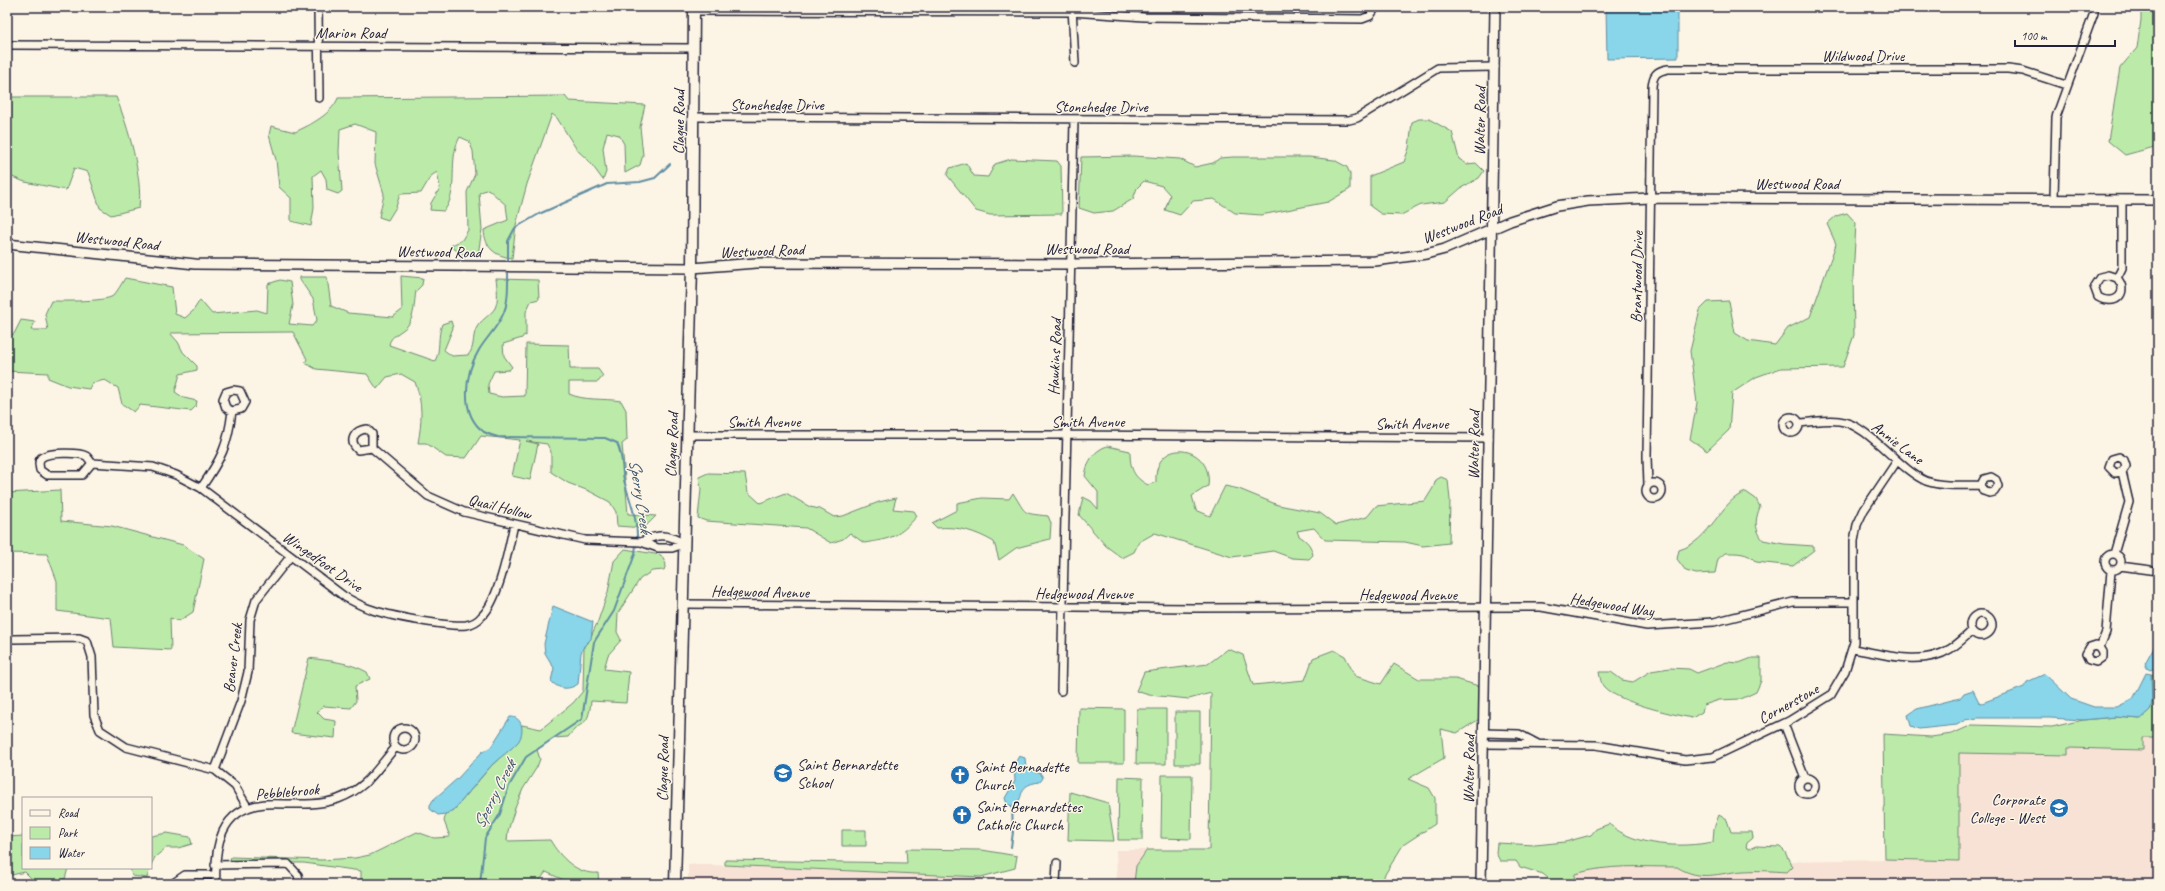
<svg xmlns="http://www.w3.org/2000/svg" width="2165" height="891" font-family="Caveat,sans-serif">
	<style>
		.built { fill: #f8e2d5 }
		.green { fill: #bceba9; stroke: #6f8672 }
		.water { fill: #89d5e9; stroke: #608da3 }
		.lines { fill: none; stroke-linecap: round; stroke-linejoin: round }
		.stream { stroke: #608da3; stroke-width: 2 }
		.minor-casing { stroke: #22223b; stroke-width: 10 }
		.tertiary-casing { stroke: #22223b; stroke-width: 12 }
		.secondary-casing { stroke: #22223b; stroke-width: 13 }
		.minor { stroke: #fcf5e5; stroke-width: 7 }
		.tertiary { stroke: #fcf5e5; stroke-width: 9 }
		.secondary { stroke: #fcf5e5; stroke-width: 10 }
		.labels { text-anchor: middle; stroke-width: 3; stroke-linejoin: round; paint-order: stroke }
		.street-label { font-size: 16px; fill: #22223b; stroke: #fcf5e5 }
		.poi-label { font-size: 16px; fill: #22223b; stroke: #fcf5e5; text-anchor: start }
		.water-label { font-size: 17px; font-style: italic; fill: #41586f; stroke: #fcf5e5 }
	</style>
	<rect width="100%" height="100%" fill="#fcf5e5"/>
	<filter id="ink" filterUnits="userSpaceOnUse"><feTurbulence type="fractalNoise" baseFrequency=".025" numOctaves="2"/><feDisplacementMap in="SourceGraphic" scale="8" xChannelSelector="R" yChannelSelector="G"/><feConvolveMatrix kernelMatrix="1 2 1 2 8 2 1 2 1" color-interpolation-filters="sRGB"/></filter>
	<g filter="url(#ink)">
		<path class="built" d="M2143,738H2158V884H1571L1573,865L1885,859L1959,861V752L2068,755L2067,748L2143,750Z
			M1116,850H1147L1136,866L1134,883L1136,884H1117Z
			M688,864L981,877V884H688Z"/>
		<path class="green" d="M2141,7H2158V146L2125,155L2108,141L2120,68L2137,48L2141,20Z
			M565,96L569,101L645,105L640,127L643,155L640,165L625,173L624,144L619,135L607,132L603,148L606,172L603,180L589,161L577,150L557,118L552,114L527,184L516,225L512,258C495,256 485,248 484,230L508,220L506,205L488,189L479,193L482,229L478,255L462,254L450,246L462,240L468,230L467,192L475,174L473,151L469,141L460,137C447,159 460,191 444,211L430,210L431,203L440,188L437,172L431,176L421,193L400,194L396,207L388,220L379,217L384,194L375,164L376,132L355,124L340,129L339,152L342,191L338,194L327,190L326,179L321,170L313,176L314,208L311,226L291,221V198L279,187L276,160L269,135L271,126L295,132C310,125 332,114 338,98Z
			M7,97H116C128,126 143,177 139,208L111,215L100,208L88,172L74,168L66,190L25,182L7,175Z
			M1419,119H1429L1452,132L1459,159L1467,164L1476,163L1484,171L1479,178L1461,188L1445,202L1421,205L1401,215L1381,214L1370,206V176L1404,162L1409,148L1412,122Z
			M1133,156L1180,159L1195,167L1213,163L1220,158L1233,157H1309L1334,160L1347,167L1350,174V189L1328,202L1261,215L1235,213L1214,199L1193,201L1180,215L1165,210L1170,195L1162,186L1144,181L1137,188L1133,199L1113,211L1094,213L1079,208L1081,157Z
			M1011,159L1057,161L1061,166L1062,214L990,215L976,211L947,175L950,168L966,163L974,176L988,177L995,164Z
			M1847,213L1856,223L1853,277L1854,335L1843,367L1781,368L1756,377L1732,393L1729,430L1707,451L1690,439L1697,403L1690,351L1700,310L1708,302L1729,301L1735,333L1748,341L1775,345L1788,328L1810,317L1836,244L1827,224L1836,216Z
			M401,276L423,278L422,285L416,291C414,302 415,315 408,325C403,332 390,335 389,345L435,361C441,350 437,337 442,324L451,321L453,328L444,350L452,356L468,355C475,348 472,338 476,329C480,320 490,316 495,308C499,300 497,287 496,279L538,280L539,299L531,301L526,312V336L524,335L522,338L503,344L504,356L512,367L509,370L494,371L488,384L489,394L502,397L525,396L526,344L569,345L570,369H598L603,376L598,382H569V394C585,401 603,398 621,401L626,410L627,440L622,444L628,514L656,516L644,528L617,526L616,512L610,502L589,491L568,483L551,472V452L547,444L526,441L538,444L530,480L512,476L520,440L481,436L466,458L446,457L426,443H418C422,421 423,403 415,382L401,374L387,377L377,389L367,374L316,369L305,363L307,359L293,332L170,333L178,342L183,352L197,366V370L180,374L175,392L184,398L197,401L196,406L191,411L140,405L134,412L122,404L118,388L105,380L92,383L89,389L68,386L48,378V373L7,371V335L14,334L21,320L35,322L31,330H48L45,314L51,301C63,301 104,302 113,296C117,292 122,283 125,278L172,287L175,314L185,318L193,311L200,300L212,314L257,310L267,313L268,284L280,280L290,282L293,305L289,324L312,326L317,320L313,299L300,280V277H327L331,306L348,313L393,317L402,310Z
			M1107,446L1130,451C1130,468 1133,477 1148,485L1156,482C1153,436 1214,444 1208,486L1192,496L1196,510L1210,516L1225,486L1239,489L1278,505L1320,513L1336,525L1367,517L1376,506L1425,501L1433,488L1436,480L1441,477L1448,480L1450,500L1449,543L1423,546L1405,542L1325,540L1314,528L1297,531L1299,536C1307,541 1311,545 1313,555L1309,559L1292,558L1273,551L1232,557L1155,533L1139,542L1134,552L1122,558L1106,546L1079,515L1083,497L1091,501L1098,509V492L1085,476C1087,462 1093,451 1107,446Z
			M708,473L745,474L748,492L760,503L786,493L810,507L820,509L834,517L843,516L879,502L896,498L893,509L914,511L917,516C899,537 891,539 864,543L850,533L843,539L831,543L806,528L706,521L698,518L701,489L699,477Z
			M60,490L61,521L112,526L183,545L204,559L193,612L179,621L170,618L171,650L114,647L111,618L57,611V581L47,554L7,553V493Z
			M1746,492L1756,499L1760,507C1755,520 1754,528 1763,540L1784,544L1814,546V550L1793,566L1756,562C1748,552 1737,553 1725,553L1718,559L1715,573L1696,574L1686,571L1677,559L1679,550C1711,541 1720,500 1746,492Z
			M1013,493C1027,515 1021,513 1048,516L1051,523L1050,539L1016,548L999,560L994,542C975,531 958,526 937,528L932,523L957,510V503L982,498L1009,499Z
			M625,549L661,555L666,564L664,570L652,571L640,579L618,613L617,632L621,640L608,655L604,669L629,672L626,703L591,701C588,730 582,718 568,737L554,738L537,750L540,759L537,767L523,789L515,808L508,831L507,841L550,840C560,857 577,875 598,873L599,884H567L566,881L546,872L537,884H361V871L304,863L233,862L230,860L231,857L322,860L355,858L370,855L417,832L434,838L450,837L444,821L446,814L454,810L491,766L518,741L522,725L541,729L573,703L583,691L584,646L588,643L598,621L608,592L614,561Z
			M1228,649L1243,655L1253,685L1305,680L1313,658L1334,650L1345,656L1355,676L1381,684L1394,664L1419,679H1456L1482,687L1481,718L1457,733L1441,729L1444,758L1408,779L1429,788L1435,798V824L1403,845L1384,876V884L1134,883L1136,866L1147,850H1209L1211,693L1189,699L1149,695L1136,691L1144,672L1208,664Z
			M309,658C330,661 349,662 367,672L370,679L355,686L356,701L351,708L324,706L317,712L324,719L336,721L335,738L291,733Z
			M1752,658H1761V681L1756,692L1741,699L1719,700L1704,705L1702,712L1692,718C1671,714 1618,702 1604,687C1601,684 1600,677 1599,672H1611L1622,680L1633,682L1651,671L1670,668L1689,669L1697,673L1727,662L1739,663Z
			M2151,674L2158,677V738H2143V750L2068,748V755L1959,753V861L1885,859L1883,734L1931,737L1952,734L1972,725L2052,727L2083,720L2115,717L2140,719L2150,711L2152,702Z
			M1079,708L1124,709V763H1078Z
			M1137,709H1166V764H1136Z
			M1175,712H1200V764H1175Z
			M1162,775H1192L1191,839L1161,838Z
			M1119,777L1143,778L1142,840H1118Z
			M1070,792L1108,803L1114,841L1068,840Z
			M1719,815L1727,820L1731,832H1752L1753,838L1747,843L1746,847L1749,849L1756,846L1780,847L1785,852L1792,867L1787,872C1773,871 1758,870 1743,871C1717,873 1702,882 1677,867C1643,867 1608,864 1575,874L1573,884H1555L1543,874L1520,867L1516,861H1500L1496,853L1497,843L1535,845L1565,842L1591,835L1596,829L1609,824C1635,847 1681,848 1713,842L1714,828Z
			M842,830H866V846H842Z
			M167,833L190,837L192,844L178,848H166L155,857L151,865V836Z
			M23,836V868H68L65,879L37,884L25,872L7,876V837Z
			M906,849L982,850L1017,856L1015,868L981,877L725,865V860L907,863Z
			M130,868H150L147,878L132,876Z"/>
		<path class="water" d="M1606,7H1678V58L1607,59Z
			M553,606L593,622L591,639L584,646L581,653L578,684C569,690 559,690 551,681L554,668L545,653L544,644Z
			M2158,626V667L2150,670L2147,668L2145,663L2156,643L2155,635Z
			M2146,673L2151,674L2152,702L2150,711L2141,719L2115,717L2083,720L2050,718H1977L1965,720L1957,725L1919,729L1911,726L1908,715L1917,709L1960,698L1964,693L1973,690L1979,702L1982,703L2024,687L2027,682L2045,674L2071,699L2094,707H2117L2133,699Z
			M510,717C523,716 525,733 518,742C511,750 500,757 492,765C479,779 467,795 454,810L446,814L438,815L430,809V805L433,800L458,778L482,752L491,747Z
			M1019,756L1025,758L1026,769L1041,774L1043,778L1040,782C1013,785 1028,800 1012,806L1007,804L1005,798L1015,781L1014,765Z"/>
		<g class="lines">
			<path class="stream" d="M508,261V241L515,228L539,214L607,184L640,182L655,178L670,164
				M508,273C508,285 509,301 504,312C499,326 486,338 479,350C465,373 459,414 484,432C488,434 494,436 498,437L605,438L617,443C624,458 621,466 624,480C629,500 638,518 637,540
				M1011,847L1013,832L1012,806
				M480,884L485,838L500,814L509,786L526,757L582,719L594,642L614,611L635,554L636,544"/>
			<defs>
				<path id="minor" d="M318,7L319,98
					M1072,7L1075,63
					M694,11L1072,12L1144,17L1362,19L1370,16L1376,7
					M7,45L694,48
					M693,117L1349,120L1357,118L1438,68L1495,67
					M2054,198L2056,117L2094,13V7
					M2117,278L2108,275L2100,277L2094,286L2098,297C2115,307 2130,293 2117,278L2122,268V200
					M1783 425a8 8 0 1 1 16 0a8 8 0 1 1-16 0Z
					M1799,423C1812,422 1827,419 1839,421C1868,424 1898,469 1926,481C1943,487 1963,485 1981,485L1984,479L1991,477L1996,480L1998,486L1994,492L1990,493L1983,491L1981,485
					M687,435H1066L1489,438
					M372,448L358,450C348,441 354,430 367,429L372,434V448L428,496L464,512L585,540L641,542L658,548H672L684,544
					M92,463L82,475H47L40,470C39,465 38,461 41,458C47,452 79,452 86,456C88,457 90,461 92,463L153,467L176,475L201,488L345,597C353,601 361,606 370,609C388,616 448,627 466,625C473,624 478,621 482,616C499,600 509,547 514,524
					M1646 491a8 8 0 1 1 16 0a8 8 0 1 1-16 0Z
					M1648,485L1647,457L1652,87C1653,75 1656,71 1668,69H2008L2023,71L2066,85
					M201,488C221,459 228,446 232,411L241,409L245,402L240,391L233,390L226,392L223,399L226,408L232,411
					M641,542C658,534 668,533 684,544
					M2105 562a8 8 0 1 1 16 0a8 8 0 1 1-16 0Z
					M2114,554L2129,502L2122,472L2115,473L2109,467L2112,459L2119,457L2124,460L2126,466L2122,472
					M2120,566L2158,571
					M683,604L1195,608L1541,607L1647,626L1714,622L1793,602H1853
					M1970 625a11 11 0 1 1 22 0a11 11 0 1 1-22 0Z
					M14,639L79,638L87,641L92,657L94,715L100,730L126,747L215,770L235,786L248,808
					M2100,647L2096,645L2090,647L2086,654L2089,660L2096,662L2103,657V652L2100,647L2106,632L2111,571
					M1853,649C1883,654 1922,667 1950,649C1958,644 1965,637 1972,631
					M1061,691L1074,120
					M1784,724L1805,778
					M393 739a11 11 0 1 1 22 0a11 11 0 1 1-22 0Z
					M1483,733L1519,734L1538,744
					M1483,744L1596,745L1685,760L1713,757L1789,721L1831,695L1845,671L1854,642V541L1857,525L1864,510L1897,461
					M215,770L241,701L248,672L250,620L256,600L290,557
					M1799 786a8 8 0 1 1 16 0a8 8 0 1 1-16 0Z
					M215,865L288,864L298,875L300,884
					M172,884L185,875H215
					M216,884C214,847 220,808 265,804C290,803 314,807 338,799C368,788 376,769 396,747
					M1056,884L1057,863"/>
				<path id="tertiary" d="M7,244L195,264L692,268L756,263L1071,264L1375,261L1426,254L1445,249L1510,221L1557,206L1588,201L1651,198L2158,200
					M1481,884L1495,7"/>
				<path id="secondary" d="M675,884L692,268L694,7"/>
			</defs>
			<use href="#minor" class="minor-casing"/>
			<use href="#tertiary" class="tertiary-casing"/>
			<use href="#secondary" class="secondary-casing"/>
			<use href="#minor" class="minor"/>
			<use href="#tertiary" class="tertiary"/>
			<use href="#secondary" class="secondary"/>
		</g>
	</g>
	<defs>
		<symbol id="school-disc" viewBox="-11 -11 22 22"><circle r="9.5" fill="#1f6fb2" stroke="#fcf5e5"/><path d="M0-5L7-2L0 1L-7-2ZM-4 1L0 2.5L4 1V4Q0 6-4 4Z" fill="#fff"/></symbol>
		<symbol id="church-disc" viewBox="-11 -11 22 22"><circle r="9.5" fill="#1f6fb2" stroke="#fcf5e5"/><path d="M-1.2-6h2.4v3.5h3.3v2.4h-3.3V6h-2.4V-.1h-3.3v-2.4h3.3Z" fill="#fff"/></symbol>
		<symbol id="university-disc" viewBox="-11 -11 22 22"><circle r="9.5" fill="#1f6fb2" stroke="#fcf5e5"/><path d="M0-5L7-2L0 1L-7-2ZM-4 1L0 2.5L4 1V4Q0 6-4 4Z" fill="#fff"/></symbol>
	</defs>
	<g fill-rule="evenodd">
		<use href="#school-disc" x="772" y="762" width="22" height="22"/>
		<use href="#church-disc" x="949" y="764" width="22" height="22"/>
		<use href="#university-disc" x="2048" y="797" width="22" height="22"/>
		<use href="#church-disc" x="951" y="804" width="22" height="22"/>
	</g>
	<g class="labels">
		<g class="street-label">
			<text x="351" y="38">Marion Road</text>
			<text x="1863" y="61">Wildwood Drive</text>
			<text x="777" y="110">Stonehedge Drive</text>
			<text x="1101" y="112">Stonehedge Drive</text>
			<text transform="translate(1479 121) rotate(-89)" y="6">Walter Road</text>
			<text transform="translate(678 122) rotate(-90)" y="6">Clague Road</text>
			<text x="1797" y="189">Westwood Road</text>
			<text transform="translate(1462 223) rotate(-21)" y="6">Westwood Road</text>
			<text transform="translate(117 240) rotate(6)" y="6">Westwood Road</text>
			<text x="1087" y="254">Westwood Road</text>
			<text transform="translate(762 250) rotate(-2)" y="6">Westwood Road</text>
			<text transform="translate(439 251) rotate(1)" y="6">Westwood Road</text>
			<text transform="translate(1636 277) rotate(-89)" y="6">Brantwood Drive</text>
			<text transform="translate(1054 357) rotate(-88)" y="6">Hawkins Road</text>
			<text x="764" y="427">Smith Avenue</text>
			<text x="1088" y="427">Smith Avenue</text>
			<text x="1412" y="429">Smith Avenue</text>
			<text transform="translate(1898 442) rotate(37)" y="6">Annie Lane</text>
			<text transform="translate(671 445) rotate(-88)" y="6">Clague Road</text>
			<text transform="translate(1473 445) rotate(-89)" y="6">Walter Road</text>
			<text transform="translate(500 506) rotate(14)" y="6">Quail Hollow</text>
			<text transform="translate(323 561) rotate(35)" y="6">Wingedfoot Drive</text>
			<text transform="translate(760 591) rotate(1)" y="6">Hedgewood Avenue</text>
			<text x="1084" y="599">Hedgewood Avenue</text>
			<text x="1408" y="600">Hedgewood Avenue</text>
			<text transform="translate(1612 604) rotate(9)" y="6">Hedgewood Way</text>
			<text transform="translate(232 658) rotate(-83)" y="6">Beaver Creek</text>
			<text transform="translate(1788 703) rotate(-29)" y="6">Cornerstone</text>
			<text transform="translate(662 769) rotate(-89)" y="6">Clague Road</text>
			<text transform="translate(1468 769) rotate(-89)" y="6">Walter Road</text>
			<text transform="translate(287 791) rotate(-5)" y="6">Pebblebrook</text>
		</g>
		<g class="poi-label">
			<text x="797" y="770">Saint Bernardette<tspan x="797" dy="18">School</tspan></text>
			<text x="974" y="772">Saint Bernadette<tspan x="974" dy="18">Church</tspan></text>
			<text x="2045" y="805" text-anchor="end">Corporate<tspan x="2045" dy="18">College - West</tspan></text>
			<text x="976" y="812">Saint Bernardettes<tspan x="976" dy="18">Catholic Church</tspan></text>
		</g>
		<g class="water-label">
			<text transform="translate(641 496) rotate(81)" y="6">Sperry Creek</text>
			<text transform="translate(494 794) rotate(-63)" y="6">Sperry Creek</text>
		</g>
	</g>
	<rect width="2165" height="891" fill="none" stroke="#fcf5e5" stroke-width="24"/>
	<rect x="12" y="12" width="2141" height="867" fill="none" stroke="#22223b" stroke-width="1.5" filter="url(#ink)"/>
	<rect x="22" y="797" width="130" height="72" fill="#fcf5e5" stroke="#a5a1a1"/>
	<rect x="30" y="810" width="20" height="6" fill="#fcf5e5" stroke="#a5a1a1"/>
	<text x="58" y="817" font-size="12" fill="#22223b">Road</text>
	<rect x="30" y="827" width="20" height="12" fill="#bceba9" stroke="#a5a1a1"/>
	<text x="58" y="837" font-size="12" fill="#22223b">Park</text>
	<rect x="30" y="847" width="20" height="12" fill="#89d5e9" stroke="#a5a1a1"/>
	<text x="58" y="857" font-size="12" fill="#22223b">Water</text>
	<path d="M2015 40v6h100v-6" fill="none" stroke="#22223b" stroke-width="2"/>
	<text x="2021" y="40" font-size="12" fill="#22223b" stroke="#fcf5e5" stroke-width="3" paint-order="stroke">100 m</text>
</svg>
